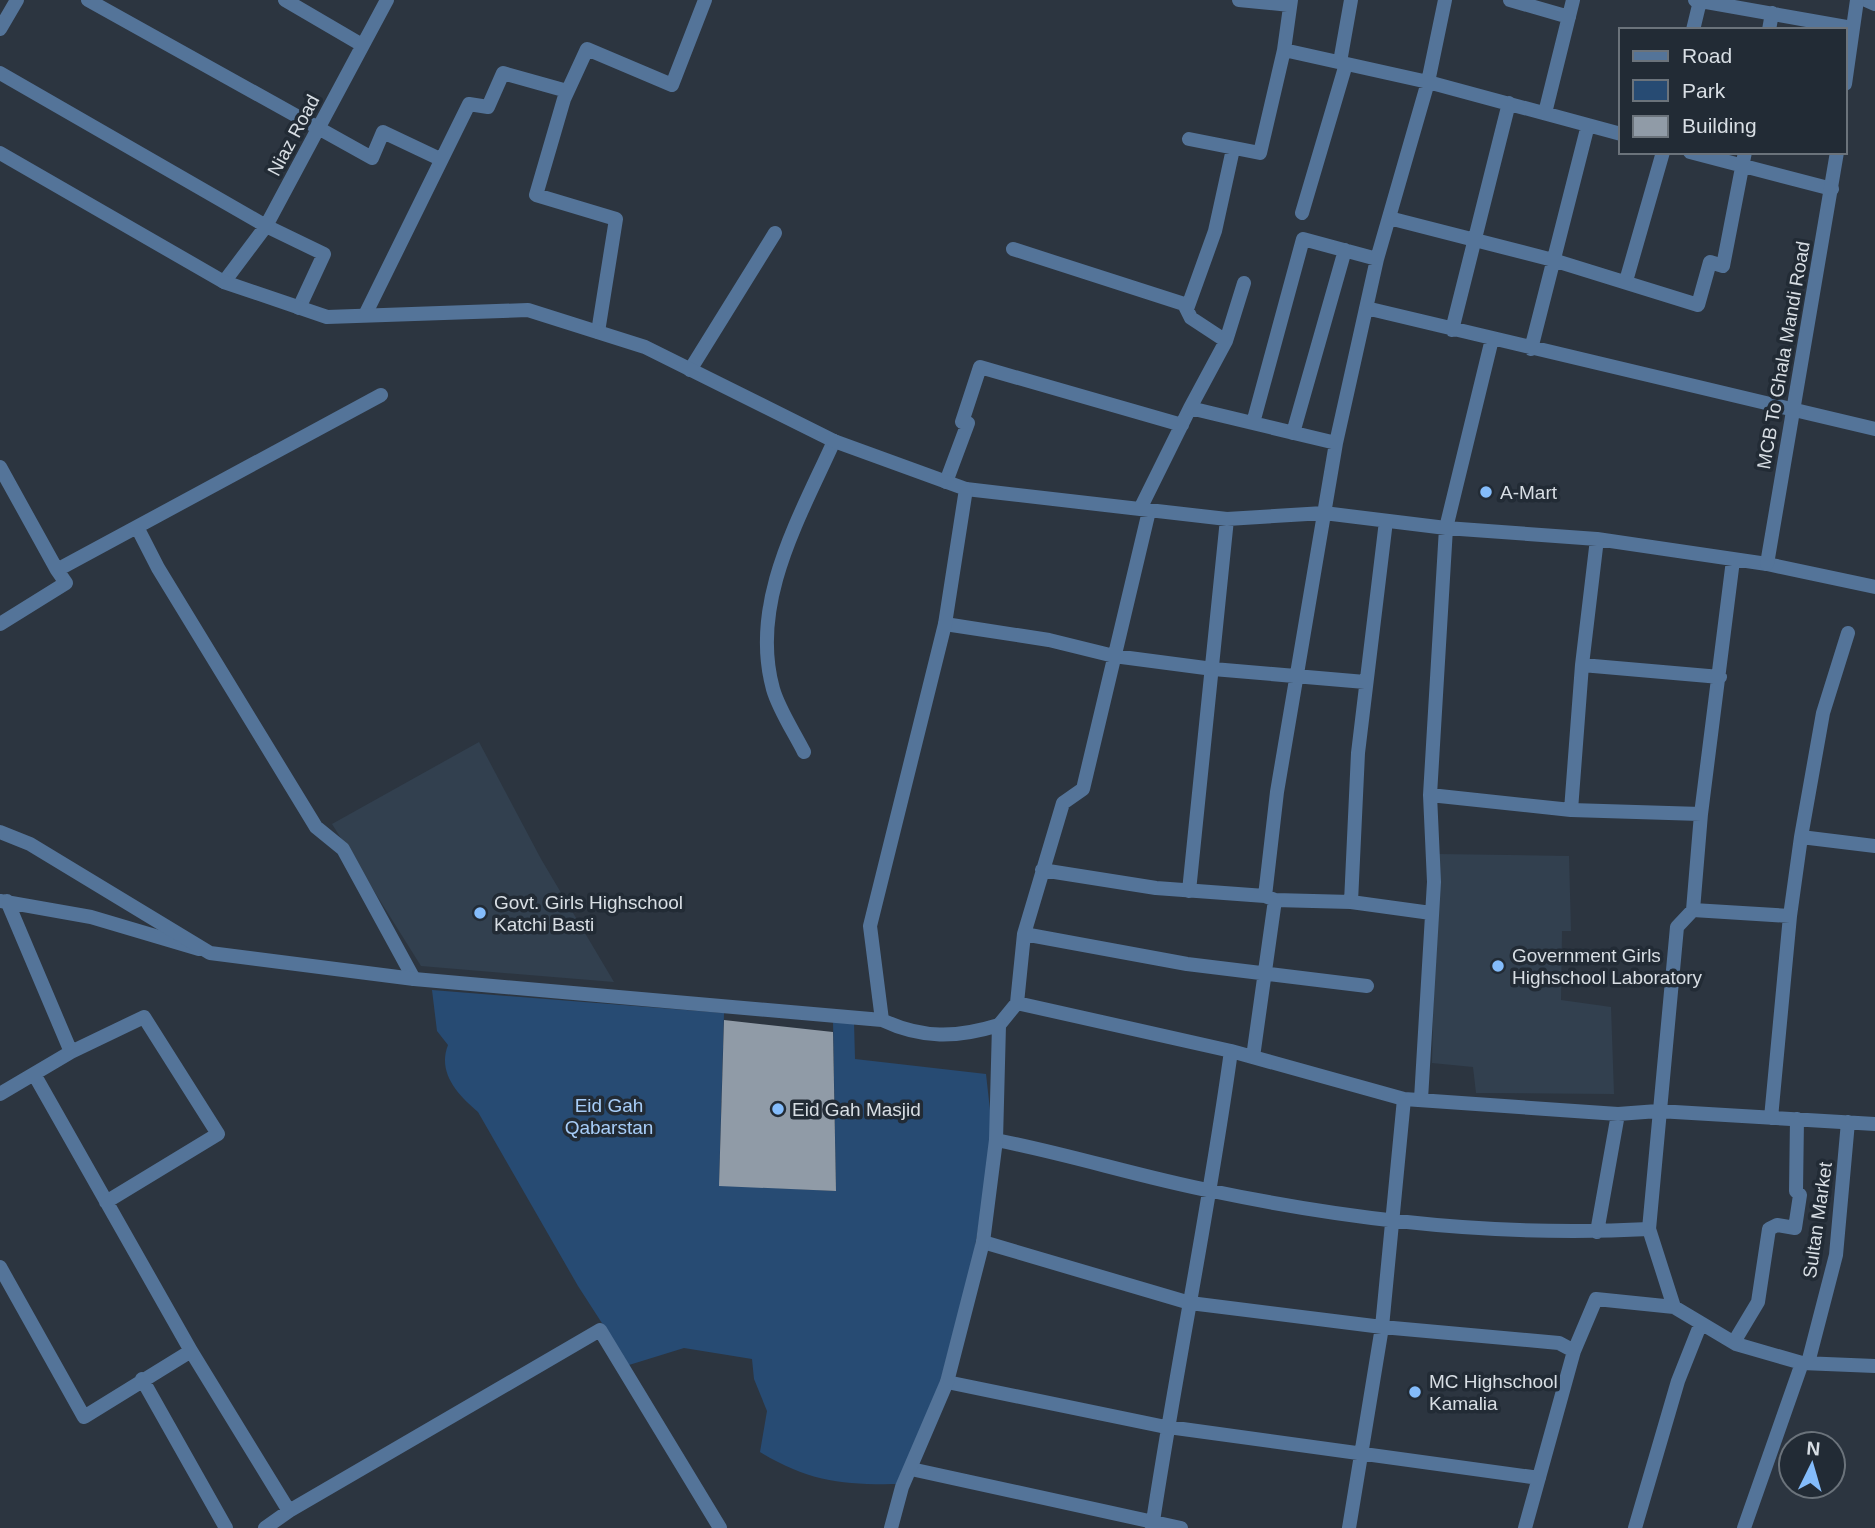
<svg xmlns="http://www.w3.org/2000/svg" width="1875" height="1528" font-family="Helvetica,sans-serif">
	<style>
		.built { fill: #32404f }
		.green { fill: #274b73 }
		.building { fill: #909ba7 }
		.lines { fill: none; stroke-linecap: round; stroke-linejoin: round }
		.minor { stroke: #547499; stroke-width: 14 }
		.tertiary { stroke: #547499; stroke-width: 14 }
		.poi-dot { fill: #84bcfb; stroke: #222b35; stroke-width: 2.5 }
		.labels { text-anchor: middle; stroke-width: 7; stroke-linejoin: round; paint-order: stroke }
		.street-label { font-size: 19px; fill: #d8dee4; stroke: #222b35 }
		.poi-label { font-size: 19px; fill: #d8dee4; stroke: #222b35; text-anchor: start }
		.park-label { font-size: 19px; fill: #a8cef9; stroke: #222b35 }
	</style>
	<rect width="100%" height="100%" fill="#2c3540"/>
	<path class="built" d="M479,742L541,859L614,982L421,966L332,824Z
		M1437,854L1569,856L1571,931H1562L1561,1000L1611,1007L1614,1094L1476,1093L1473,1067L1432,1063Z"/>
	<path class="green" d="M432,990L724,1013L719,1185L836,1191L833,1020L854,1022L855,1059L986,1074L993,1137L974,1253L941,1379L900,1484C843,1485 810,1482 760,1452L767,1411L754,1379L752,1359L684,1348L629,1365L578,1286L478,1112C458,1095 437,1073 448,1045L437,1031Z"/>
	<path class="building" d="M724,1020L833,1032L836,1191L719,1186Z"/>
	<g class="lines">
		<path class="minor" d="M88,0L372,158L383,132L440,159
			M285,0L362,45
			M1239,0L1290,5
			M1510,0L1569,17
			M1695,0L1852,28
			M1866,0L1875,4
			M1693,30L1700,1
			M1769,30L1772,13
			M1284,50L1428,82L1621,134
			M1340,62L1351,0
			M0,73L266,226L324,254L299,308
			M1545,113L1573,0
			M1189,139L1260,153L1284,50L1291,0
			M1690,152L1832,189
			M1302,213L1346,64
			M1389,218L1553,260L1698,305L1710,262L1723,266L1745,152
			M1013,249L1184,304L1191,318L1226,341L1190,408
			M1626,281L1663,152
			M224,282L266,226L387,0
			M1366,308L1875,429
			M1187,309L1215,231L1233,149
			M365,315L469,104L488,107L503,73L567,91
			M1452,330L1509,103
			M598,332L616,219L536,195L564,99L587,49L672,85L705,0
			M1226,341L1244,283
			M1531,349L1588,125
			M690,370L775,233
			M1253,423L1303,239L1377,259
			M1293,433L1345,250
			M0,467L57,570
			M946,482L968,423L962,422L980,367L1182,425
			M966,489L1227,519L1324,513L1446,528L1597,539L1767,564L1875,587
			M1140,509L1190,408L1336,443
			M137,527L158,568L316,827L343,849L414,979
			M0,624L66,583L57,570L381,395
			M945,624L1049,640L1114,656L1213,669L1365,682
			M1582,665L1720,677
			M804,752C794,732 779,710 773,689C749,602 800,517 834,441
			M1430,795L1571,810L1701,814
			M1571,810L1582,665L1597,539
			M1801,837L1823,713L1848,633
			M1042,870L1156,888L1265,896L1275,900L1351,902L1431,913
			M1189,891L1227,519
			M1265,896L1277,792L1336,443L1377,259L1428,82L1445,0
			M0,901L91,917L199,949
			M7,901L71,1052
			M1351,902L1358,753L1386,521
			M1693,910L1790,916L1771,1118
			M1790,916L1801,837L1875,846
			M1024,934L1187,964L1367,986
			M1017,1003L1231,1051L1404,1099L1618,1114L1658,1111L1875,1124
			M999,1025L1017,1003L1024,934L1063,803L1083,789L1149,511
			M1253,1057L1275,900
			M34,1074L191,1351L289,1511L600,1330L720,1528
			M0,1094L71,1052L144,1017L218,1134L106,1202
			M1421,1099L1434,882L1430,795L1446,528L1492,339
			M996,1140C1069,1154 1140,1177 1212,1191C1355,1221 1503,1237 1649,1229
			M1597,1232L1618,1114
			M983,1242L1190,1303L1382,1327L1559,1343L1574,1351L1525,1528
			M0,1267L84,1417L191,1351
			M1674,1307L1649,1229L1677,927L1693,910L1701,814L1733,560
			M1734,1342L1758,1302L1769,1229L1777,1225L1795,1228L1800,1195L1796,1191L1797,1119
			M1574,1351L1596,1299L1674,1307L1736,1344L1802,1363L1875,1366
			M1808,1363L1836,1255L1848,1122
			M142,1379L226,1528
			M947,1382L1161,1426L1539,1478
			M911,1469L1181,1528
			M265,1528L289,1511
			M1152,1528C1176,1368 1209,1211 1231,1051
			M1349,1528L1382,1327L1404,1099
			M1635,1528L1678,1381L1701,1323
			M1744,1528L1802,1363"/>
		<path class="tertiary" d="M0,29L17,0
			M1845,84L1857,0
			M0,153L224,282L327,317L528,310L645,347L834,441L966,489L945,624L870,926L882,1020C922,1039 957,1038 999,1025L996,1140L983,1242L947,1382L902,1487L891,1528
			M1767,564L1837,152
			M0,832L30,844L210,953L414,979L882,1020"/>
	</g>
	<g class="poi-dot">
		<circle cx="1486" cy="492" r="7"/>
		<circle cx="480" cy="913" r="7"/>
		<circle cx="1498" cy="966" r="7"/>
		<circle cx="778" cy="1109" r="7"/>
		<circle cx="1415" cy="1392" r="7"/>
	</g>
	<g class="labels">
		<g class="street-label">
			<text transform="translate(293 135) rotate(-62)" y="7">Niaz Road</text>
			<text transform="translate(1783 355) rotate(-80)" y="7">MCB To Ghala Mandi Road</text>
			<text transform="translate(1817 1220) rotate(-82)" y="7">Sultan Market</text>
		</g>
		<g class="poi-label">
			<text x="1500" y="499">A-Mart</text>
			<text x="494" y="909">Govt. Girls Highschool<tspan x="494" dy="22">Katchi Basti</tspan></text>
			<text x="1512" y="962">Government Girls<tspan x="1512" dy="22">Highschool Laboratory</tspan></text>
			<text x="792" y="1116">Eid Gah Masjid</text>
			<text x="1429" y="1388">MC Highschool<tspan x="1429" dy="22">Kamalia</tspan></text>
		</g>
		<g class="park-label">
			<text x="609" y="1112">Eid Gah<tspan x="609" dy="22">Qabarstan</tspan></text>
		</g>
	</g>
	<rect x="1619" y="28" width="228" height="126" fill="#222b35" stroke="#6b737b" stroke-width="2"/>
	<rect x="1633" y="51" width="35" height="10" fill="#547499" stroke="#6b737b" stroke-width="2"/>
	<text x="1682" y="63" font-size="21" fill="#d8dee4">Road</text>
	<rect x="1633" y="80" width="35" height="21" fill="#274b73" stroke="#6b737b" stroke-width="2"/>
	<text x="1682" y="98" font-size="21" fill="#d8dee4">Park</text>
	<rect x="1633" y="116" width="35" height="21" fill="#909ba7" stroke="#6b737b" stroke-width="2"/>
	<text x="1682" y="133" font-size="21" fill="#d8dee4">Building</text>
	<g transform="translate(1812 1465) rotate(5)"><circle r="33" fill="#222b35" stroke="#6b737b" stroke-width="2"/>
	<path d="M0-5L12 26L0 18L-12 26Z" fill="#84bcfb"/>
	<text y="-10" font-size="19" font-weight="bold" text-anchor="middle" fill="#d8dee4">N</text>
	</g>
</svg>
